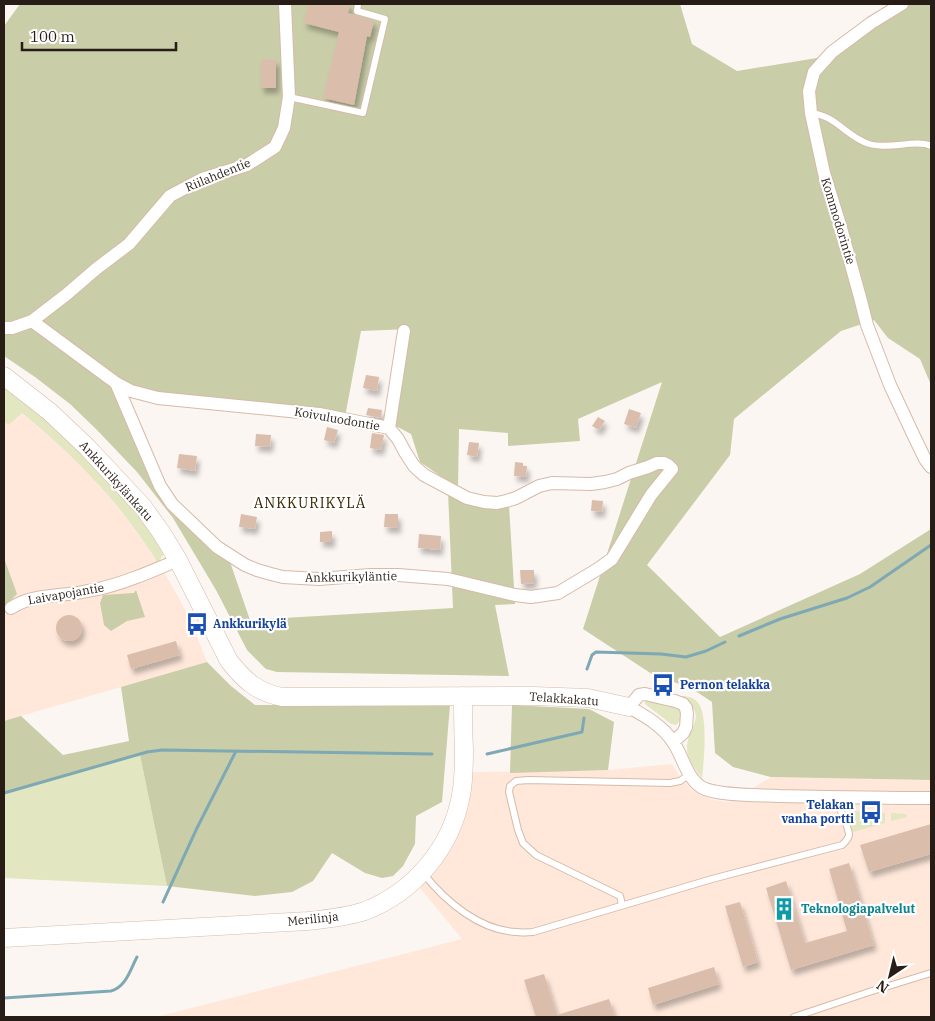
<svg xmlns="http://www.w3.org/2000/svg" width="935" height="1021" font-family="'IBM Plex Serif',serif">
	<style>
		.built { fill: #ffe8da }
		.green { fill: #e2e6c1 }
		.forest { fill: #c9cda8 }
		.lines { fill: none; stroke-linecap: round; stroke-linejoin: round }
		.stream { stroke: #7ea9b4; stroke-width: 3 }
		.building { fill: #dbbdab; filter: url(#shadow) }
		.lane-casing { stroke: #d7baa8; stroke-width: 8 }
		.street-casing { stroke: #d7baa8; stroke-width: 14 }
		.secondary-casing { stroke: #d7baa8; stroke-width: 19 }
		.lane { stroke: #fff; stroke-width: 6 }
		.street { stroke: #fff; stroke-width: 12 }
		.secondary { stroke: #fff; stroke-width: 18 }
		.labels { text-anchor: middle; stroke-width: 4.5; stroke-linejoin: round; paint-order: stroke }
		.street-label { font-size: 12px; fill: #271d16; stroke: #fff }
		.transit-label { font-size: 12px; font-weight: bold; fill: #164399; stroke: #fff; text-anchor: start }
		.culture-label { font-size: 12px; font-weight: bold; fill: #0d838f; stroke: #fff; text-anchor: start }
		.neighbourhood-label { font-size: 14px; letter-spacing: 1px; fill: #3b2800; stroke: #fff }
	</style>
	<defs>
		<filter id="shadow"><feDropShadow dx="3" dy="5.5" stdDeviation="2.5" flood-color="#0004"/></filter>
	</defs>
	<rect width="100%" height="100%" fill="#fcf6f2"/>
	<path class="built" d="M22,413L61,446L97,482L129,521L164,572L179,598L192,624L207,662L4,721V422L9,425Z
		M672,764L681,778L692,790L713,800L729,802L771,777L931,780V1017H156L462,939L420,888L432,873L470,772L608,770Z"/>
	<path class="green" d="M4,385L30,405L85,452L155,533L165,552L158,563C139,534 119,506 95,481C72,456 48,434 22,413L9,425L4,422Z
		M682,696C688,696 695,698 699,704C708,718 704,761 702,778C695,769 686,758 687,746C689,724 709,716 681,698Z
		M647,700C654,701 676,704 681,710C682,712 682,716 682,719L676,725L671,724L645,704V702Z
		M140,755L167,886L4,878V793Z
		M851,811L885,813V823L853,832L847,815L848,813Z
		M891,813L906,814L907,817L891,821Z"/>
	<path class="forest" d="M20,4H680L692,44L737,71L835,55L906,4H931V385L920,359L888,338L874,320L841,331L734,419L730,455L647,565L720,637L860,574L931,529V780L771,777L733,767L715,753L712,702L688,686L658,678L583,629L662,382L578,419L580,441L508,446V433L459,429L458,488L420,462L411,434L394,425L410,329L361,331L345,417L152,393L122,381L166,499L229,559L250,620L453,608L448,492L509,505L515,604L495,605L509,676L277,672L266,669L247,650L216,590L173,518L137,472L96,429L70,404L35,377L4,356V26Z
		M4,558L17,594L4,607Z
		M136,590L145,617L127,621L111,631L104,625L103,619L100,603L103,595L134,593Z
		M207,662L231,686L255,705H450L442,802L416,816L415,844L403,866L393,876L382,878L365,873L332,853L313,881L292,892L255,896L167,886L140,755L4,793V721L21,716L63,755L129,741L121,687Z
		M512,705L589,709L614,722L608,770L510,773Z"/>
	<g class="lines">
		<path class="stream" d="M739,636L780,619L847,598L870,587L931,545
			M587,669L592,655L596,652L661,654L686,657L706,651L725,642
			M487,754L582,732L584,718
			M4,793L147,752L162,750L432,754
			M163,902L196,830L236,751
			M4,998L111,991C126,987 130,970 137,957"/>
	</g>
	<path class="building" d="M308,4H350L348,13L374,21L370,37L367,36L354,105L323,98L339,32L304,23Z
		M261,59L276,60V88H261Z
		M366,375L379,377L377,391L363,388Z
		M368,408L382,410L381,418L366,415Z
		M629,409L641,413L636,428L624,424Z
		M598,417L605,421L599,430L592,426Z
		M327,427L338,430L334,443L324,440Z
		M372,433L384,435L381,450L370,448Z
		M256,434L271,435L270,447L255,446Z
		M469,442L479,443L477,457L467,455Z
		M179,454L197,456L195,471L177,468Z
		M515,462L523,463V466H527L526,477L514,476Z
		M592,500L603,501L602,512L591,511Z
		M241,514L257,517L255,529L239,527Z
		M385,514H398V528L384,527Z
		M332,531V542H320V532Z
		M419,534L441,536L440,550L418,548Z
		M520,570H534V583L521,584Z
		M56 628a13 13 0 1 1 26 0a13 13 0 1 1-26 0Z
		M176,641L180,655L131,669L127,655Z
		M931,824V854L869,872L860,845Z
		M849,863L874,945L791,970L766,888L786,881L805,943L847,931L829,869Z
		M740,902L758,962L743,967L725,906Z
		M714,967L719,984L653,1005L648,988Z
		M544,974L557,1015L609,999L615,1017H536L524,980Z"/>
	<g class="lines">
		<defs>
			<path id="lane" d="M289,97L363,113L385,19L357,11L358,4
				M811,113C837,116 846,137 869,144C889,150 916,139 931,146
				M423,873C445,901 480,931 517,932C522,933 528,932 533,932L712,879L842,845C844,843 848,840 849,835C849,827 838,806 835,797
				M622,905L620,896L536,855L523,843L518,830L509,792L510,786L516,781L528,780L670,783L680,781L690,774
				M794,1017L869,992L931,973"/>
			<path id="street" d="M902,4L871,23L832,52L814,72L809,91L811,113L824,173L841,228L861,301L867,325L890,385L912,432L925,459L931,467
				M32,321L116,383L160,486L172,504L217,547L245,565L257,570L271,574L283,577L319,579L370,575H398L448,579L515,595L531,597L558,593L598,569L612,559L651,495L672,469L668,465L664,463H657L648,467L629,473L617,479L605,482L591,484L552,483L539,486L516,498L506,501L497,503L484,502L467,498L424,475L414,466L405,452L398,439L389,428L319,414L158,398L131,391L116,383
				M4,328H12L32,321L67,294L96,269L129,244L170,196L202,179L247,165L275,147L284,128L289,97L285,4
				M389,428L404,331
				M11,608C26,598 42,597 59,595C72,594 85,592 98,589C125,583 152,571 178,560
				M673,742L683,733L686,727L687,714L686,708L683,704L675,701L645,694L639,695L629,707C645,716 663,726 673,742C683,756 686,777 701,787C716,796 760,795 779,796C830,797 881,798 931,798"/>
			<path id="secondary" d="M4,376L50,412L87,447L143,507L161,532L178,560L229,661C245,681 257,692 282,697L533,696L588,698L629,707
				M4,938L308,921C327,919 347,917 365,911C414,892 452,847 461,795C464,780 464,765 464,749C463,731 463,714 463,696"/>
		</defs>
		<use href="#lane" class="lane-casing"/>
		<use href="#street" class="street-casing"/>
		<use href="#secondary" class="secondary-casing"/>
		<use href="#lane" class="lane"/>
		<use href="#street" class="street"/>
		<use href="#secondary" class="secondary"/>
	</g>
	<defs>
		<symbol id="bus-bare" viewBox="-9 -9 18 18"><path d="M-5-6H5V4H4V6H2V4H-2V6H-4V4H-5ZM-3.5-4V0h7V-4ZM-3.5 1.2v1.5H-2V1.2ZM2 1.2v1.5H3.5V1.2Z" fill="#1a4fb4" stroke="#fff" stroke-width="2.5" paint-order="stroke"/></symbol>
		<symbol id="building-bare" viewBox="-9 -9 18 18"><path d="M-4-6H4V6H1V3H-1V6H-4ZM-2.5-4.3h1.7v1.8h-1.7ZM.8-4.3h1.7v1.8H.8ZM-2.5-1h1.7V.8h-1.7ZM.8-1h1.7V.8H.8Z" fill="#0f9aa8" stroke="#fff" stroke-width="2.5" paint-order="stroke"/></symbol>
	</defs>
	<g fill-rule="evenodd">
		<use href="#bus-bare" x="181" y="608" width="32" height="32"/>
		<use href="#bus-bare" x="647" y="669" width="32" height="32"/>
		<use href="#bus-bare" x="855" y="796" width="32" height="32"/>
		<use href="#building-bare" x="768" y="893" width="32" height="32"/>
	</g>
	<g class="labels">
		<g class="street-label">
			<text transform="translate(218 175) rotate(-22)" y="4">Riilahdentie</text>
			<text transform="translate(838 221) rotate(73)" y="4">Kommodorintie</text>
			<text transform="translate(337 419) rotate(10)" y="4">Koivuluodontie</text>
			<text transform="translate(116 481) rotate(48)" y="4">Ankkurikylänkatu</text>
			<text transform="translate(351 577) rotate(-1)" y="4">Ankkurikyläntie</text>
			<text transform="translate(66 594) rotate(-10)" y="4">Laivapojantie</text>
			<text transform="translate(564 699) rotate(4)" y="4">Telakkakatu</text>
			<text transform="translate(313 919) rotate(-6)" y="4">Merilinja</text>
		</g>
		<g class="transit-label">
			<text x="213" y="628">Ankkurikylä</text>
			<text x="680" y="689">Pernon telakka</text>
			<text x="854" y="809" text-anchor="end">Telakan<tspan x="854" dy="14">vanha portti</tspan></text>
		</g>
		<g class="culture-label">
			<text x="801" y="913">Teknologiapalvelut</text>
		</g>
		<g class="neighbourhood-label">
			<text x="310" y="508">ANKKURIKYLÄ</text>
		</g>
	</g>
	<rect width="935" height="1021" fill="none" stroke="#271d16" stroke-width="10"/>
	<g transform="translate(890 976) rotate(215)" stroke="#ffffff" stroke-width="4" paint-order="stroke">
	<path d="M0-4L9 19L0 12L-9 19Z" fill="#271d16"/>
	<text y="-8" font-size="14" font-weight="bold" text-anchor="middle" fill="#271d16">N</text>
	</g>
	<path d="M22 42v8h154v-8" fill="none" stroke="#271d16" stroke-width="2.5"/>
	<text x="30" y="42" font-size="15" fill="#271d16" stroke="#ffffff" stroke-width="4" paint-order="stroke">100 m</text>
</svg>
